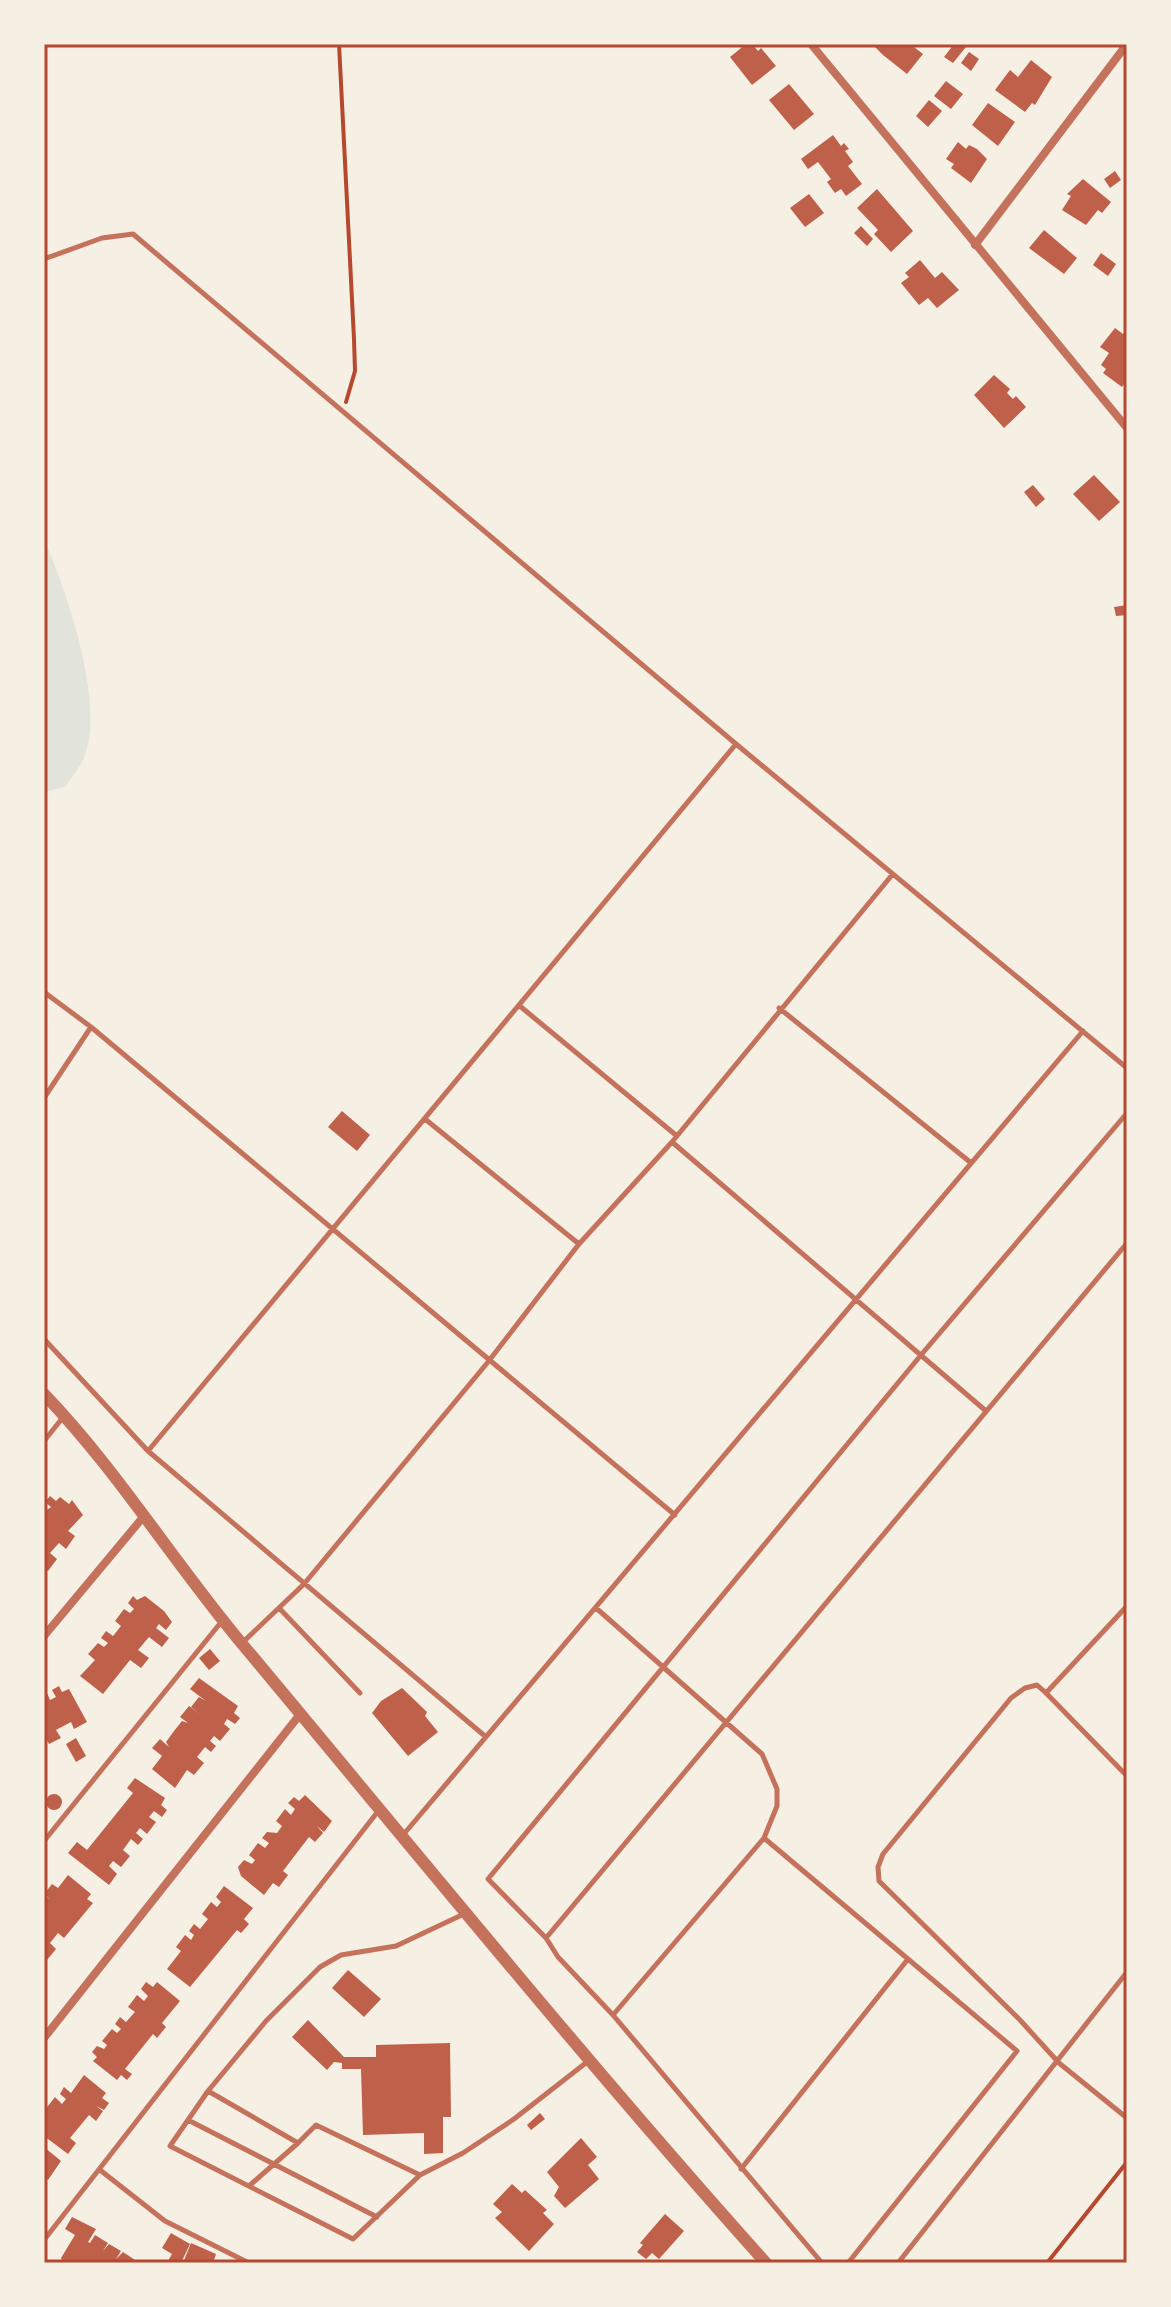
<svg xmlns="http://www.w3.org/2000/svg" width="1171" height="2307" font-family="'Work Sans',sans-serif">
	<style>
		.green { fill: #e2e4dc }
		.building { fill: #bf614a }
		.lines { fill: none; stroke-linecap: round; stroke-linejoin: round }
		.path { stroke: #b5482f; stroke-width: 4 }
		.service { stroke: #c5725c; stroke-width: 5 }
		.minor { stroke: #c5725c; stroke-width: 8 }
		.tertiary { stroke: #c5725c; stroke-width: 12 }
		.neatline { fill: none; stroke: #b5482f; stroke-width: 3 }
	</style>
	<rect width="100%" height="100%" fill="#f6efe4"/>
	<path class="green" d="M44,539C66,589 105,702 85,755C81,766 72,777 65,787L44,792Z"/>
	<path class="building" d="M746,44H752L758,51L761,48L776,66L752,85L730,57Z
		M878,44H910L923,54L907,74L883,55L875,47Z
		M954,44L966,47L953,63L944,57Z
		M969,52L979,59L971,71L961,63Z
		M1031,60L1052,77L1035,105L1032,103L1025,112L995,90L1010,70L1018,77Z
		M946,81L963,94L951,109L934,96Z
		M789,84L814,114L794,130L769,100Z
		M929,100L942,111L928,127L916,116Z
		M988,103L1015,122L998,146L972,125Z
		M833,135L841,146L844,143L849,149L845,151L853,162L848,166L862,184L846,196L841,189L835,193L827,182L831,179L818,162L808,169L801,159Z
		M958,142L966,149L969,145L977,149L987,159L971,183L951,168L954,164L946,159Z
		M1115,171L1121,180L1110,188L1104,179Z
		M1083,179L1111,202L1102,213L1098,210L1086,225L1062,210L1071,196L1067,194Z
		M877,189L913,231L891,252L874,234L878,230L857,208Z
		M809,194L824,213L805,227L790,208Z
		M861,226L873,239L867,246L854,233Z
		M1044,230L1077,258L1064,274L1029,248Z
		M1101,253L1116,264L1108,276L1093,265Z
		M920,260L935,278L942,272L959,290L937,308L928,298L919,305L901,283L909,277L905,273Z
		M1115,328L1123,334L1127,329V380L1122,387L1103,373L1106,369L1101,365L1109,353L1100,347Z
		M994,375L1010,389L1007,393L1013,399L1016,396L1026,407L1004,428L974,395Z
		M1094,475L1120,502L1099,521L1073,494Z
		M1033,485L1045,499L1036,507L1024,492Z
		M1127,605V615L1116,616L1114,607Z
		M342,1111L370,1135L357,1151L328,1127Z
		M50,1496L56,1501L60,1497L69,1504L72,1500L83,1515L68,1531L75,1536L66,1549L59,1543L50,1553L57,1559L48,1571L44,1568V1512L51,1507L45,1502Z
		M133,1596L137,1600L145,1596L164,1611L172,1622L166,1630L159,1624L156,1628L169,1638L162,1647L149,1637L138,1650L149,1658L141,1668L130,1660L103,1694L80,1676L95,1660L88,1654L98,1643L104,1647L108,1643L101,1638L106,1631L113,1636L121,1626L115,1621L124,1609L130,1613L134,1609L128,1603Z
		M210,1649L220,1661L209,1670L199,1658Z
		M199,1678L238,1706L234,1713L240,1718L235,1724L227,1719L224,1724L230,1729L220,1741L214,1736L210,1741L216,1746L211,1752L205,1747L197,1757L204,1763L194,1775L187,1770L175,1788L152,1769L162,1756L152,1748L160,1739L169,1747L166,1742L174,1731L182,1721L188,1723L180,1717L189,1706L200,1714L191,1707L199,1697L206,1701L190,1689Z
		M59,1686L62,1692L69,1689L87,1722L74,1729L71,1722L56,1730L61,1738L49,1744L44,1735V1695L47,1693L50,1700L56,1697L52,1690Z
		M402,1688L427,1712L425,1716L438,1732L408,1756L372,1713L381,1701Z
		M76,1738L86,1756L76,1762L66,1744Z
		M135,1778L165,1798L161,1805L167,1810L162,1817L154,1811L149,1817L156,1822L147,1834L140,1828L136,1833L143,1839L138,1845L131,1839L123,1850L130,1856L121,1867L113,1861L109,1866L117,1874L109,1885L68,1853L77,1842L87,1850L133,1793L127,1788Z
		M46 1802a8 8 0 1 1 16 0a8 8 0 1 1-16 0Z
		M305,1795L332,1821L324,1832L317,1826L323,1833L315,1842L309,1837L283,1871L288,1875L279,1887L273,1883L264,1895L241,1876L238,1867L244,1860L252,1864L255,1860L249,1855L258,1843L265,1848L269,1843L262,1838L267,1832L277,1833L282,1826L276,1821L285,1809L291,1815L295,1809L288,1803L294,1797L299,1801Z
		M68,1875L91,1894L87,1899L93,1903L64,1938L58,1933L50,1943L56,1949L47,1960L44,1894L49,1899L45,1893L52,1884L58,1888Z
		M224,1886L253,1908L244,1919L249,1924L241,1933L237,1930L190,1987L167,1969L181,1951L176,1947L185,1935L191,1940L194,1935L189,1931L194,1924L200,1929L208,1919L202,1914L211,1902L217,1907L221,1902L216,1897Z
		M348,1970L381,1999L364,2017L332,1988Z
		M146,1982L153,1987L157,1982L180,2001L162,2023L166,2027L157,2038L153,2034L125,2069L132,2074L127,2080L121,2075L117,2080L93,2061L97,2057L92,2052L97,2046L104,2049L107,2045L102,2041L112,2029L117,2033L121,2029L115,2024L120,2017L126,2022L135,2012L128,2007L137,1995L144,2001L148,1996L141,1989Z
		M308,2020L344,2057H376V2045L450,2043L451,2117H443V2153L424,2154V2133L363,2135L361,2069H342V2063L334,2062L327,2070L292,2037Z
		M84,2075L106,2093L102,2098L109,2103L104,2110L96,2106L103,2111L96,2121L89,2115L70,2138L76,2143L68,2154L44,2136V2111L55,2097L62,2104L66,2099L60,2094L64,2087L71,2093Z
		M540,2113L545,2119L531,2130L527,2125Z
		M581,2138L597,2157L588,2165L599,2179L565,2208L554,2196L559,2187L547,2172Z
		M44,2147L61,2161L48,2180L44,2176Z
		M512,2184L522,2193L525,2190L547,2210L543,2213L554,2224L529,2251L495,2218L502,2212L493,2204Z
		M665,2214L684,2231L659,2259L652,2253L646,2259L637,2252L643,2245L640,2243Z
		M72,2217L96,2229L88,2242L90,2243L95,2235L108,2243L103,2251L109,2244L121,2251L116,2259L123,2252L135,2260L133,2263L63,2262L61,2258L75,2235L65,2229Z
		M171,2233L190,2244L181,2263L168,2261L172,2254L162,2248Z
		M191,2243L216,2254L213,2263H183Z"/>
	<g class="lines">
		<path class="path" d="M339,44L354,339L355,371L346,402
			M1047,2263L1127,2162"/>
		<path class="service" d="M44,259L102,238L133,234L736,744L1127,1068
			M44,992L91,1027L675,1515
			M521,1007L677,1136
			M779,1008L970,1162
			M44,1098L91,1027
			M425,1119L579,1244
			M672,1142L986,1411
			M44,1339L148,1451
			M44,1441L64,1416
			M596,1608L762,1754L777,1789V1806L764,1838L613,2015
			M280,1609L360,1693
			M242,1643L304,1584L488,1362L579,1244L672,1142L892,875
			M1046,1693L1127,1606
			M486,1737L148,1451L736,744
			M1127,1776L1046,1693L1037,1685L1025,1688L1011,1698L883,1854L878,1867L879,1881L1020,2020L1059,2063L1127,2118
			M403,1835L1083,1031
			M44,1841L222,1621
			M546,1938L1127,1243
			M208,2091L298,2143L316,2125L420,2175L353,2239L170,2146Z
			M208,2091L266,2021L320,1967L341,1955L396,1946L466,1913
			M188,2120L377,2217
			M741,2169L908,1959L764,1838
			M100,2170L165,2221L249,2263
			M420,2175L463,2153L514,2119L587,2062
			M249,2186L298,2143
			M44,2240L379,1810
			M822,2263L613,2015L558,1957L546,1938L488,1879L921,1355L1127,1113
			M848,2263L1017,2051L908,1959
			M898,2263L1127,1972"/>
		<path class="minor" d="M811,44L1127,428
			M975,245L1127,44
			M44,1636L144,1516
			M44,2038L301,1713"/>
		<path class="tertiary" d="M44,1394C118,1471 174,1563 243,1645C416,1852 586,2062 766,2263"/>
	</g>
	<rect width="1171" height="2307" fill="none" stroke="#f6efe4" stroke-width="92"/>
	<rect x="46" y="46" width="1079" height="2215" class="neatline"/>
</svg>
